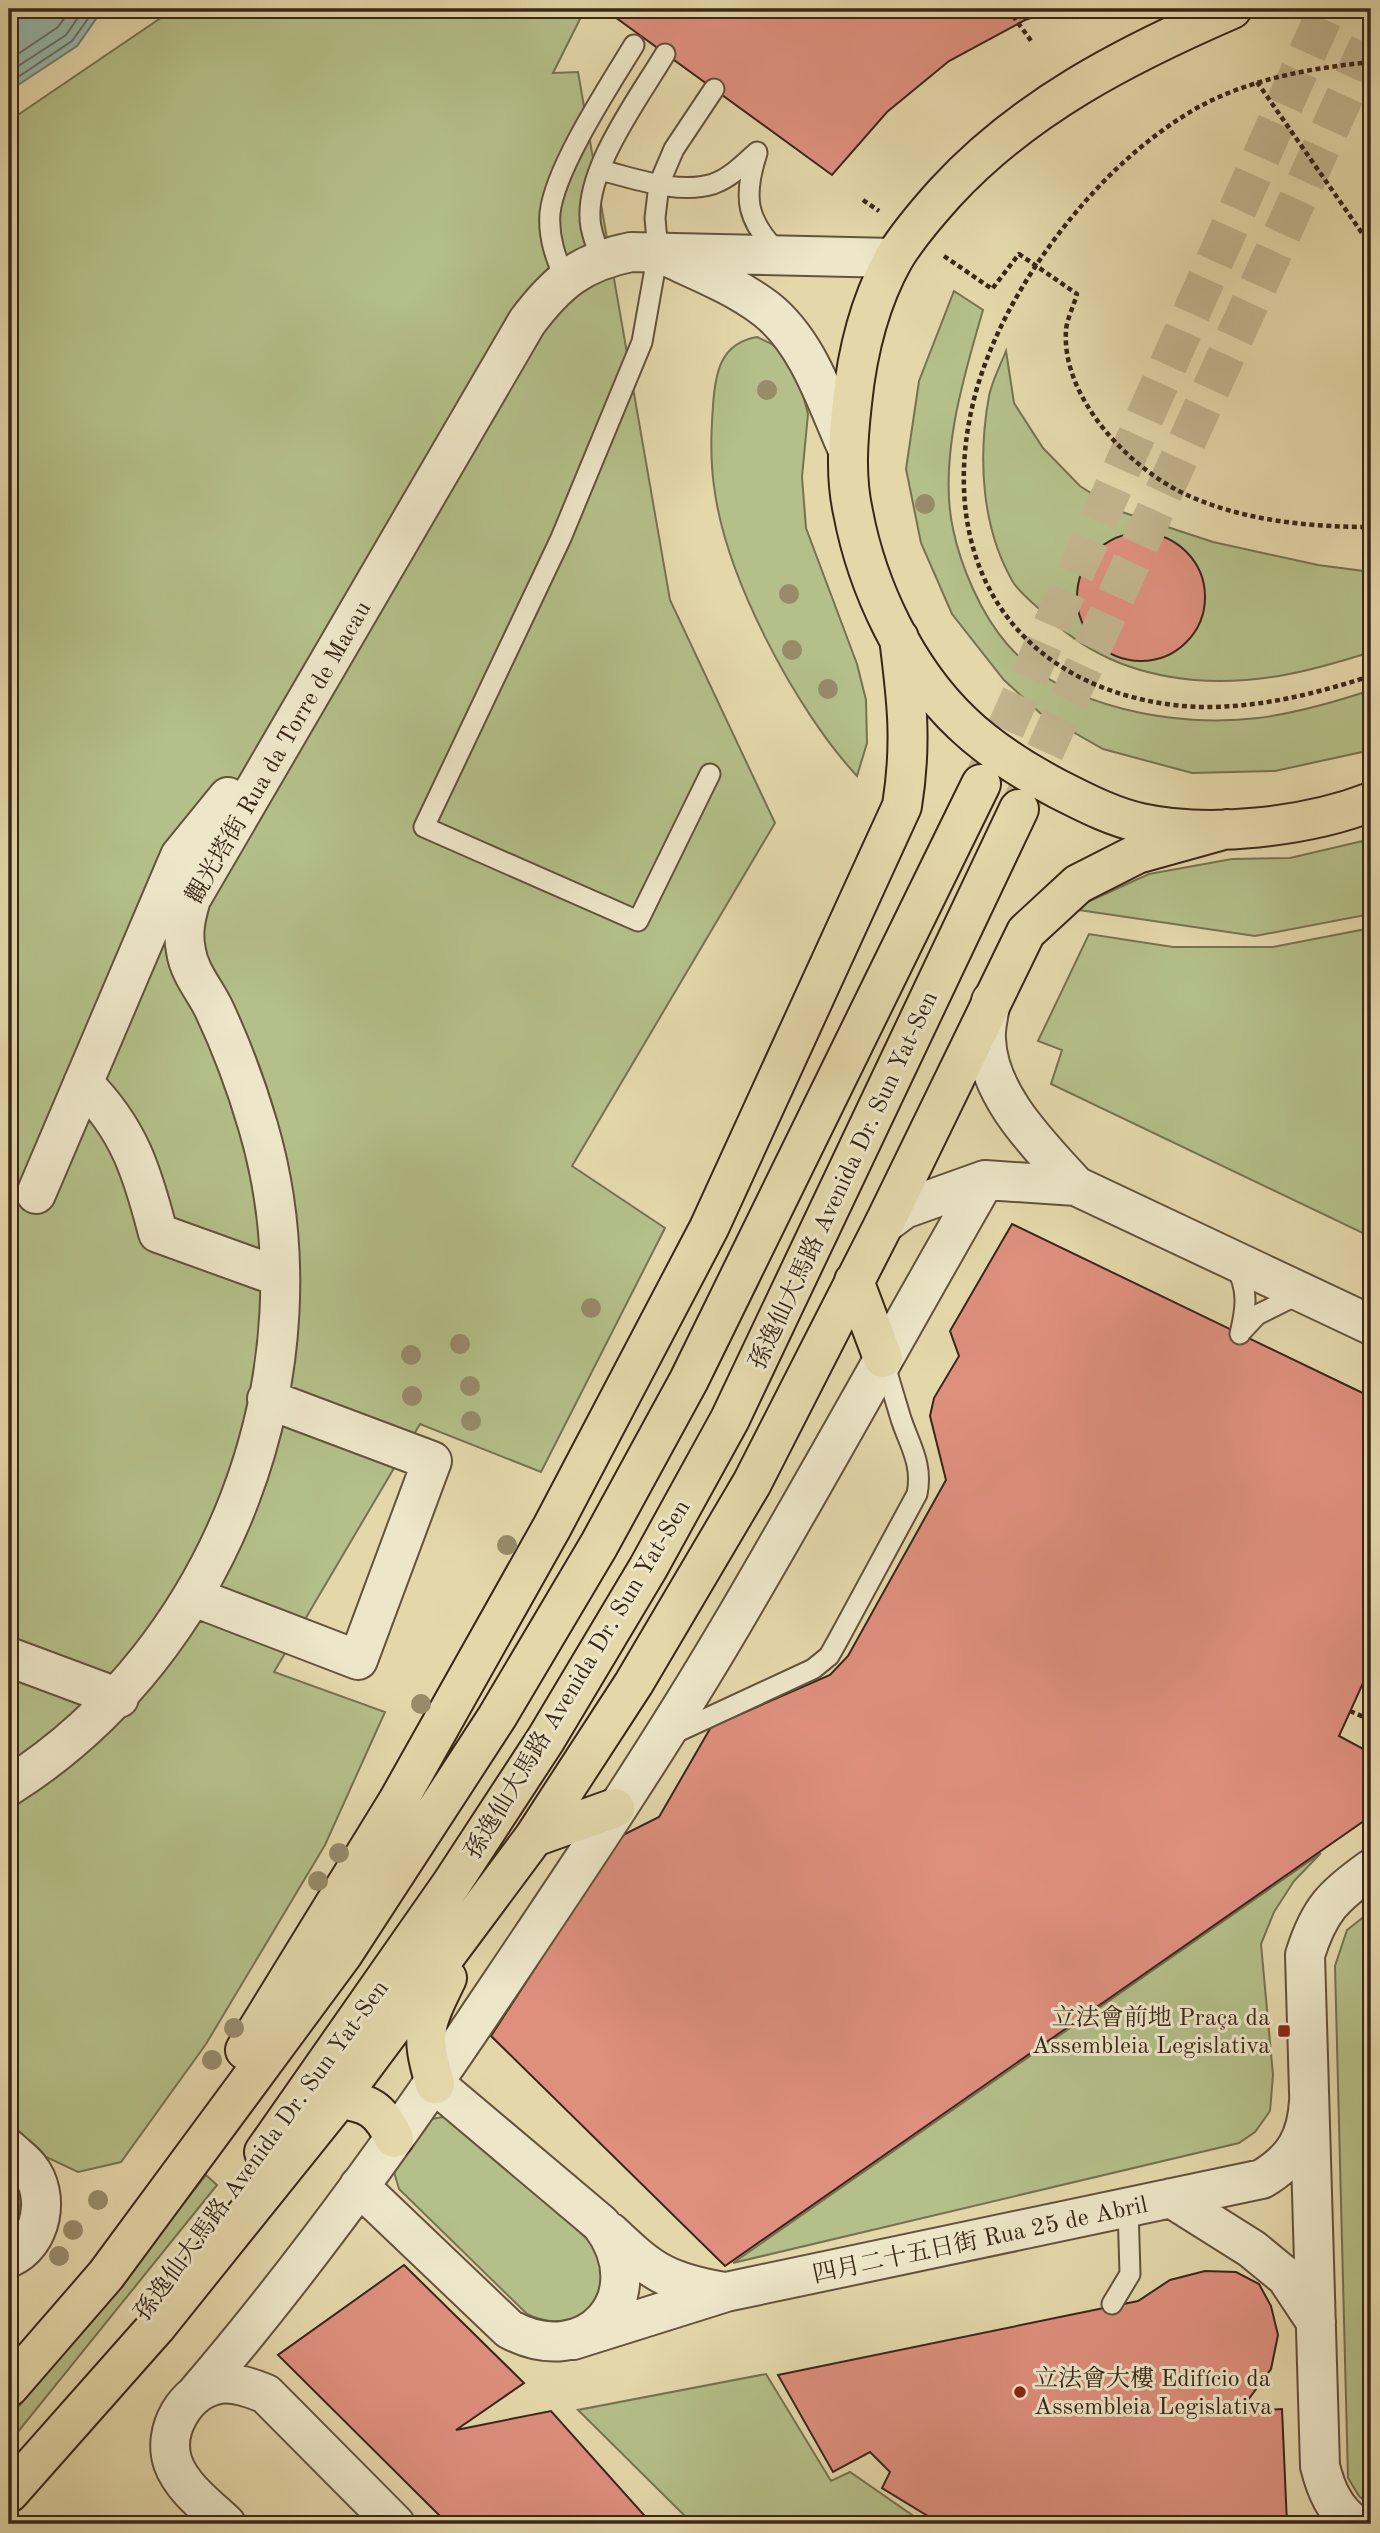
<svg xmlns="http://www.w3.org/2000/svg" width="1380" height="2533" font-family="'Old Standard TT','Noto Serif SC',serif">
	<style>
		.green { fill: #b4bf89; stroke: #777250; stroke-width: 2 }
		.water { fill: #96b9af; stroke: #717e73; stroke-width: 2 }
		.lines { fill: none; stroke-linecap: round; stroke-linejoin: round }
		.shore { stroke: #687064; stroke-width: 2 }
		.building { fill: #de8f7e; stroke: #3a2618; stroke-width: 2 }
		.primary-tunnel { stroke: #c2b48e; stroke-width: 38; stroke-dasharray: 38 19; stroke-linecap: butt }
		.lane-casing { stroke: #64523d; stroke-width: 23 }
		.street-casing { stroke: #64523d; stroke-width: 42 }
		.primary-casing { stroke: #3a2618; stroke-width: 42 }
		.path { stroke: #3a2618; stroke-width: 4.5; stroke-dasharray: 5 3.5; stroke-linecap: butt }
		.lane { stroke: #ede6c8; stroke-width: 19 }
		.street { stroke: #ede6c8; stroke-width: 38 }
		.primary { stroke: #e4d8ab; stroke-width: 38 }
		.tree { fill: #978b6a }
		.poi-dot { fill: #8f2418; stroke: #ede6c8; stroke-width: 2.5 }
		.labels { text-anchor: middle; stroke-width: 6; stroke-linejoin: round; paint-order: stroke }
		.street-label { font-size: 24px; fill: #3a2618; stroke: #ede6c8 }
		.poi-label { font-size: 24px; fill: #3a2618; stroke: #ede6c8; text-anchor: end }
	</style>
	<rect width="100%" height="100%" fill="#e4d8ab"/>
	<filter id="stains"><feTurbulence type="fractalNoise" baseFrequency=".00286" numOctaves="4"/><feColorMatrix values="0 0 0 0 .2 0 0 0 0 .09 0 0 0 0 .02 0 0 0 .5 -.17"/></filter>
	<radialGradient id="worn" r=".72"><stop offset=".6" stop-color="#630" stop-opacity="0"/><stop offset="1" stop-color="#630" stop-opacity=".3"/></radialGradient>
	<path class="green" d="M174,9H585L553,73L578,72L670,600L775,823L572,1166L665,1228L541,1472L420,1424L274,1672L385,1712L325,1845L206,2044L121,2162L78,2172L46,2157L9,2122V121Z
		M954,291L983,310C964,375 938,460 953,529C961,567 981,614 1007,644C1062,708 1177,728 1258,718C1296,713 1335,702 1371,690V747L1362,752L1275,771L1192,773L1103,749L1040,713L1004,680L952,614L921,543L906,469L919,381Z
		M757,337L772,344L786,357L801,387L808,414L802,477L806,528L857,664L866,700L867,743L857,776C795,709 725,576 714,486C710,459 711,432 713,406C715,374 720,343 757,337Z
		M1006,351L1014,403L1043,448L1080,486L1119,511L1213,542L1318,565L1371,572V652C1311,671 1259,685 1194,680C1131,674 1084,653 1039,609C1031,601 1019,592 1013,582C981,527 978,457 989,396C992,381 1000,366 1006,351Z
		M1371,839V914L1255,936L1072,909L1149,874L1232,859L1290,858Z
		M1371,928V1237L1051,1084L1062,1050L1038,1041L1089,934L1173,947H1273Z
		M1321,1853L1294,1881L1274,1912L1261,1944L1273,2075L1270,2111L1255,2132L1239,2143L733,2263Z
		M1371,1911V2506L1359,2496L1348,2478L1335,1966L1347,1930Z
		M449,2116L466,2121L594,2246C620,2295 577,2339 527,2314L399,2189L394,2172L396,2155L431,2119Z
		M9,2175C23,2189 25,2214 9,2226Z
		M206,2175L217,2185L9,2443V2418L101,2308Z
		M766,2374L831,2481L850,2472L925,2524H693L578,2410Z"/>
	<path class="water" d="M9,9H103L77,46L9,91Z"/>
	<g class="lines">
		<path class="shore" d="M9,60L58,27L71,9
			M9,72L66,35L84,9
			M9,83L72,41L95,9"/>
	</g>
	<path class="building" d="M604,9H1056L1025,20L949,61L887,112L832,175Z
		M1077 597a64 64 0 1 1 128 0a64 64 0 1 1-128 0Z
		M1012,1224L1371,1397V1686L1363,1683L1339,1736L1371,1753V1816L725,2266L491,2036L621,1836L659,1817L711,1727L830,1675L848,1656L946,1480L930,1416L934,1398L959,1356L950,1331Z
		M404,2265L524,2383L456,2430L551,2411L652,2524H448L278,2355Z
		M1205,2271L1236,2272L1259,2284L1271,2306L1278,2335L1271,2369L1239,2412L1282,2409L1287,2524H941L882,2488L890,2472L870,2452L833,2472L778,2375L1138,2301L1170,2280Z"/>
	<g class="lines">
		<path class="primary-tunnel" d="M982,782L1327,9
			M1021,804L1371,39"/>
		<defs>
			<path id="lane" d="M757,153C742,199 747,221 780,255
				M600,170C634,178 678,195 713,184C730,178 744,164 757,152
				M601,258C597,248 593,237 591,227C581,174 639,98 665,54
				M565,280C556,258 548,238 550,213C555,168 609,86 634,45
				M710,774L638,921L424,827L561,538L642,342L658,252L655,218L659,184L674,149L714,89
				M1235,1265C1249,1289 1246,1309 1240,1334
				M1242,1331L1257,1315L1301,1293
				M675,1733L813,1669L829,1656L838,1640L917,1494C923,1464 910,1446 901,1419C895,1399 889,1379 883,1359
				M1112,2304L1130,2274L1128,2207"/>
			<path id="street" d="M670,258C703,273 737,287 766,309C808,342 826,401 847,448
				M991,1001C989,1013 985,1027 986,1039C988,1096 1040,1146 1076,1186
				M83,1083C129,1129 142,1171 158,1233L280,1277
				M36,1194L180,856L228,797
				M884,1224L904,1209L985,1180L1076,1186L1371,1325
				M194,1597L358,1660L432,1461L267,1399
				M9,1657L119,1698
				M9,1786C222,1651 330,1370 258,1126C246,1085 231,1045 213,1007C204,989 189,972 186,951C182,932 186,916 191,899L527,322C557,282 581,262 631,252L894,258
				M9,2149C15,2155 24,2161 29,2168C51,2195 42,2244 9,2258
				M359,2186L509,2329C587,2372 655,2296 601,2224L435,2084
				M1171,2198L1252,2249L1286,2277L1316,2322
				M610,2232C652,2272 666,2282 724,2292
				M573,2340L726,2292L1262,2179C1294,2160 1307,2138 1309,2101
				M195,2395C296,2277 388,2151 475,2022C563,1891 652,1760 732,1624C818,1478 900,1328 985,1180
				M226,2524C208,2507 182,2488 173,2463C162,2431 185,2390 219,2384C236,2382 251,2388 266,2394L395,2524
				M1354,2524C1334,2509 1326,2490 1320,2466L1305,1955C1319,1910 1333,1896 1371,1869"/>
			<path id="primary" d="M1232,9C1126,55 1024,107 945,193C927,213 908,235 894,258C870,301 857,354 852,403C848,439 845,476 853,512C867,587 906,670 962,723C990,750 1024,771 1058,789C1084,802 1112,817 1141,823C1209,838 1306,827 1371,802
				M854,1281L883,1358
				M534,1837L615,1808
				M245,2050L398,1801L552,1527L709,1228L902,806C912,744 907,700 899,638
				M435,2084C420,2033 424,2025 447,1978
				M339,2099C369,2103 380,2109 394,2138
				M264,2152L452,1883L546,1739L648,1568L730,1419L1019,809
				M9,2387L106,2275L343,1954L497,1717L599,1545L689,1380L981,784
				M9,2493L156,2327L339,2099L534,1837L634,1683L752,1483L884,1224L1026,932L1078,884L1137,854L1227,829"/>
		</defs>
		<use href="#lane" class="lane-casing"/>
		<use href="#street" class="street-casing"/>
		<use href="#primary" class="primary-casing"/>
		<path class="path" d="M1073,9L1079,18
			M1013,16L1032,42
			M1371,62C1311,68 1248,79 1195,109C1141,141 1098,183 1060,232C1024,279 994,331 977,388C932,547 1003,683 1173,705C1240,713 1308,696 1371,676
			M1257,82L1371,246
			M863,200L879,211
			M944,256L992,289L1019,254L1077,294C1074,305 1067,319 1066,330C1061,398 1130,469 1187,495C1244,521 1310,527 1371,527
			M1350,1711L1371,1720"/>
		<use href="#lane" class="lane"/>
		<use href="#street" class="street"/>
		<use href="#primary" class="primary"/>
	</g>
	<g class="tree">
		<circle cx="767" cy="390" r="10"/>
		<circle cx="925" cy="504" r="10"/>
		<circle cx="789" cy="594" r="10"/>
		<circle cx="792" cy="650" r="10"/>
		<circle cx="828" cy="689" r="10"/>
		<circle cx="591" cy="1308" r="10"/>
		<circle cx="460" cy="1344" r="10"/>
		<circle cx="411" cy="1355" r="10"/>
		<circle cx="470" cy="1386" r="10"/>
		<circle cx="412" cy="1396" r="10"/>
		<circle cx="471" cy="1421" r="10"/>
		<circle cx="507" cy="1545" r="10"/>
		<circle cx="421" cy="1704" r="10"/>
		<circle cx="339" cy="1853" r="10"/>
		<circle cx="318" cy="1881" r="10"/>
		<circle cx="234" cy="2028" r="10"/>
		<circle cx="212" cy="2060" r="10"/>
		<circle cx="98" cy="2200" r="10"/>
		<circle cx="73" cy="2230" r="10"/>
		<circle cx="59" cy="2256" r="10"/>
	</g>
	<g class="poi-dot">
		<rect x="1277" y="2024" width="14" height="14" rx="3.5"/>
		<circle cx="1020" cy="2392" r="7"/>
	</g>
	<g class="labels">
		<g class="street-label">
			<text transform="translate(278 752) rotate(-60)" y="8">觀光塔街 Rua da Torre de Macau</text>
			<text transform="translate(843 1180) rotate(-65)" y="8">孫逸仙大馬路 Avenida Dr. Sun Yat-Sen</text>
			<text transform="translate(577 1679) rotate(-59)" y="8">孫逸仙大馬路 Avenida Dr. Sun Yat-Sen</text>
			<text transform="translate(261 2150) rotate(-54)" y="8">孫逸仙大馬路 Avenida Dr. Sun Yat-Sen</text>
			<text transform="translate(980 2239) rotate(-12)" y="8">四月二十五日街 Rua 25 de Abril</text>
		</g>
		<g class="poi-label">
			<text x="1270" y="2025">立法會前地 Praça da<tspan x="1270" dy="28">Assembleia Legislativa</tspan></text>
			<text x="1034" y="2386" text-anchor="start">立法會大樓 Edifício da<tspan x="1034" dy="28">Assembleia Legislativa</tspan></text>
		</g>
	</g>
	<rect width="1380" height="2533" fill="none" stroke="#e4d8ab" stroke-width="35"/>
	<rect x="10" y="10" width="1359" height="2512" fill="none" stroke="#3a2618" stroke-width="3.5"/>
	<rect x="18" y="18" width="1345" height="2498" fill="none" stroke="#3a2618" stroke-width="2"/>
	<rect width="100%" height="100%" filter="url(#stains)"/>
	<rect width="100%" height="100%" fill="url(#worn)"/>
</svg>
